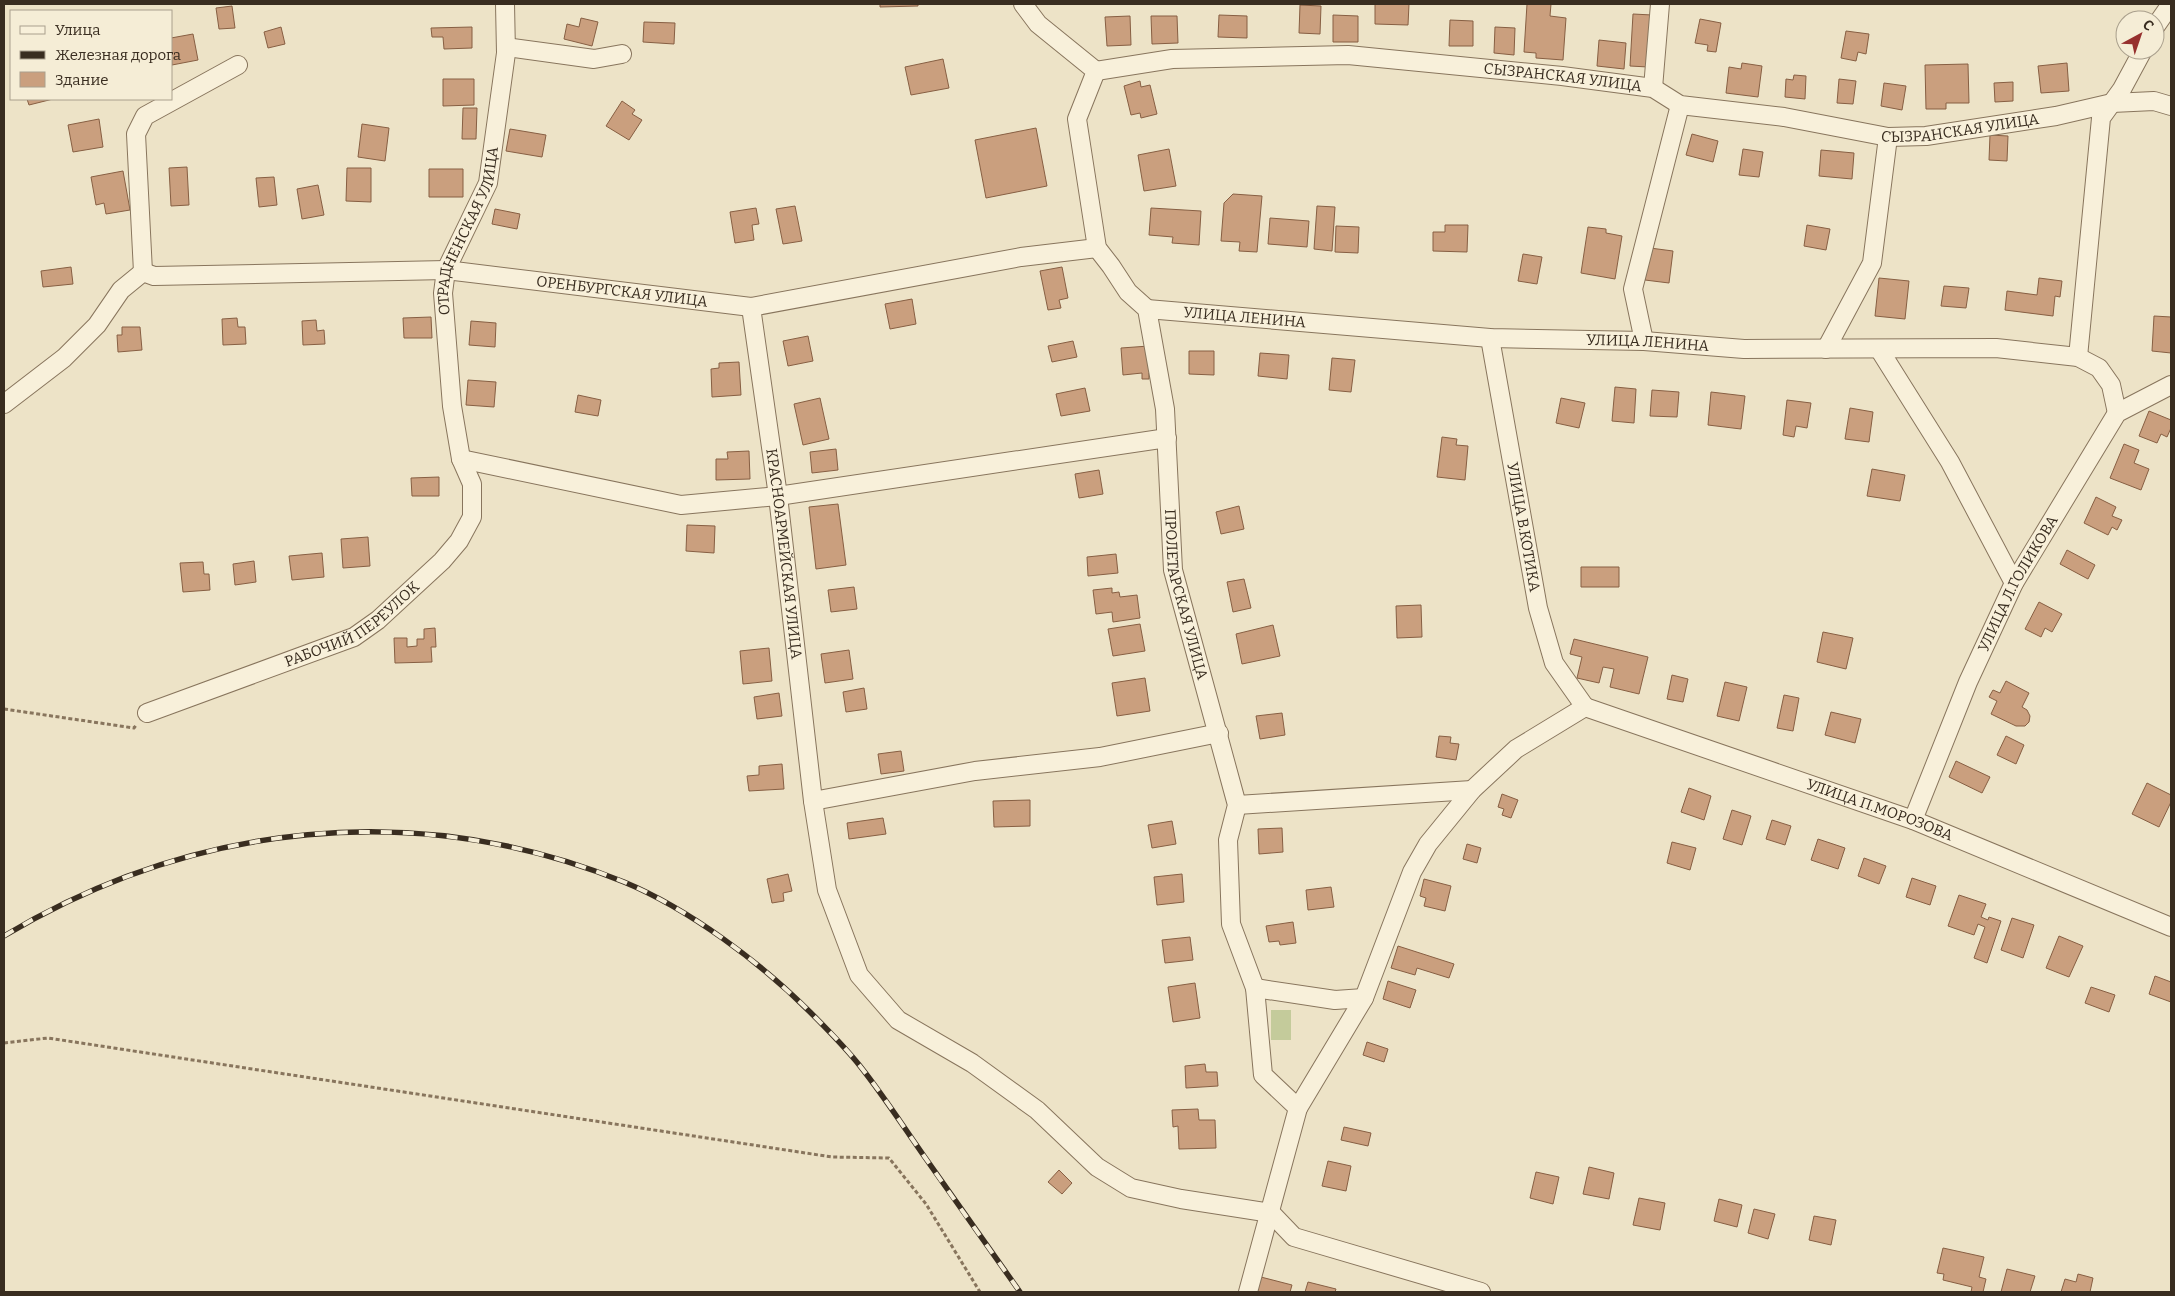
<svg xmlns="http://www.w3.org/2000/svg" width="2175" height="1296" font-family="Bitter,serif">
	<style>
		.green { fill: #c4cb9b }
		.building { fill: #ca9f7e; stroke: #875f43 }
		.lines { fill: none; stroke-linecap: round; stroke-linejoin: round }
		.minor-casing { stroke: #88755d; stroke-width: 20 }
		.path { stroke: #88755d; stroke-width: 3; stroke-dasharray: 4 2.5; stroke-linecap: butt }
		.minor { stroke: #f8f0da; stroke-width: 18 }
		.rail-casing { stroke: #392d20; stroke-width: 5.5 }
		.rail { stroke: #f5edd6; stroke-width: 4; stroke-dasharray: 11; stroke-linecap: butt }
		.labels { text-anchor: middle; stroke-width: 5; stroke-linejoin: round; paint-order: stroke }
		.street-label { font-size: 15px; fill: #392d20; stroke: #f5edd6 }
	</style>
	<rect width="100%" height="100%" fill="#ede3c7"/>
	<path class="green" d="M1271,1010H1291V1040H1271Z"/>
	<path class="building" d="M880,4H918V6L880,7Z
		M1375,4H1409L1408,25L1375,24Z
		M1527,4H1551L1550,16L1566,18L1563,60L1536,58V53L1524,52Z
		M1300,5L1321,6L1320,34L1299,33Z
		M232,6L235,28L219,29L216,8Z
		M1633,14L1652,15L1648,67L1630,66Z
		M1219,15L1247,16V38L1218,37Z
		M1333,15L1358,16V42H1333Z
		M1130,16L1131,45L1107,46L1105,17Z
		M1151,16H1177L1178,43L1152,44Z
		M581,18L598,22L592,46L564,39L567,24L579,27Z
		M1700,19L1721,23L1716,52L1707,51L1708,45L1695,43Z
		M1450,20L1473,21V46H1449Z
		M644,22L675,23L674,44L643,42Z
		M281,27L285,44L268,48L264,32Z
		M472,27V48L444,49L443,37H432L431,28Z
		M1495,27L1515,28L1514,55L1494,53Z
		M1846,31L1869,34L1866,54L1858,52L1856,61L1841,58Z
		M193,34L198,60L172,65L171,38Z
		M1599,40L1626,43L1624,69L1597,66Z
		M943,59L949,88L911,95L905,67Z
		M1742,63L1762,66L1758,97L1726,93L1729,67L1741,69Z
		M2067,63L2069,91L2041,93L2038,66Z
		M1968,64L1969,103H1946V109H1926L1925,65Z
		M1794,75L1806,76L1805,99L1785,97L1786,79L1793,80Z
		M443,79H474V105L443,106Z
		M1839,79L1856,81L1853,104L1837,103Z
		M1140,81L1141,87L1150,85L1157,114L1141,118L1140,113L1131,115L1124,86Z
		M2013,82V101L1995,102L1994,83Z
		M1884,83L1906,86L1902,110L1881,106Z
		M27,99H53L29,105Z
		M622,101L635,110L632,114L642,120L629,140L606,126Z
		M463,108H477L476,139H462Z
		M99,119L103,147L73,152L68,125Z
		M362,124L389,128L385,161L358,157Z
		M1036,128L1047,186L986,198L975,140Z
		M510,129L546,135L542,157L506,151Z
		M1692,134L1718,141L1713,162L1686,155Z
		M1990,135L2008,136L2007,161L1989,160Z
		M1169,149L1176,186L1144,191L1138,155Z
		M1743,149L1763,152L1759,177L1739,175Z
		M1821,150L1854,153L1852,179L1819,176Z
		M187,167L189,205L171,206L169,168Z
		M347,168H371V202L346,201Z
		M429,169H463V197H429Z
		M123,171L130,210L106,214L104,203L96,205L91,177Z
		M274,177L277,205L259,207L256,178Z
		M318,185L324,215L302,219L297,189Z
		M1233,194L1262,196L1257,252L1239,251L1240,242L1221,241L1224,203Z
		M795,206L802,241L783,244L776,209Z
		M1317,206L1335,207L1332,251L1314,249Z
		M756,208L759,224L752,225L754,240L735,243L730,212Z
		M1151,208L1201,211L1199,245L1172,243L1173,237L1149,235Z
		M495,209L520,214L517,229L492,224Z
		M1270,218L1309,221L1307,247L1268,244Z
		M1445,225H1468L1467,252L1433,251V232H1445Z
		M1807,225L1830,229L1826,250L1804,246Z
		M1336,226L1359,227L1358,253L1335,252Z
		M1588,227L1606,229V233L1622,236L1615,279L1581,273Z
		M1650,248L1673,251L1669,283L1645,280Z
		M1523,254L1542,257L1537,284L1518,281Z
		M71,267L73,284L43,287L41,271Z
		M1062,267L1068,298L1059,300L1061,308L1048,310L1040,271Z
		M1879,278L1909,281L1905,319L1875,316Z
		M2039,278L2062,281L2060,297L2055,296L2053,316L2005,310L2007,291L2037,295Z
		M1944,286L1969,288L1966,308L1941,306Z
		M912,299L916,324L890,329L885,304Z
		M2154,316L2171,317V353L2152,351Z
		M431,317L432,338H404L403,318Z
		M237,318L238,327H245L246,344L223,345L222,319Z
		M316,320L317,331L324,330L325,344L303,345L302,321Z
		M471,321L496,323L495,347L469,345Z
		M122,327H140L142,350L118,352L117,335H122Z
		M808,336L813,361L788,366L783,341Z
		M1073,341L1077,357L1052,362L1048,346Z
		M1149,346L1151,373H1149V379H1142V373L1123,375L1121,348Z
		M1189,351H1214V375L1189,374Z
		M1260,353L1289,355L1287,379L1258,376Z
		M1332,358L1355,360L1351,392L1329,390Z
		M739,362L741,395L712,397L711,369L719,368V363Z
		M468,380L496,382L494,407L466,405Z
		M1615,387L1636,389L1634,423L1612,421Z
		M1085,388L1090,411L1061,416L1056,394Z
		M1652,390L1679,392L1677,417L1650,416Z
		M1711,392L1745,396L1741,429L1708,425Z
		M578,395L601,400L598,416L575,412Z
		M820,398L829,439L803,445L794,404Z
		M1561,398L1585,403L1579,428L1556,423Z
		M1787,400L1811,403L1807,428L1796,426L1794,437L1783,435Z
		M1850,408L1873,412L1869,442L1845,439Z
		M2149,411L2171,420V428L2167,437L2161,434L2157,443L2139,436Z
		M1442,437L1457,439L1456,445L1468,446L1465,480L1437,477Z
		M2124,444L2139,450L2134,463L2149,469L2141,490L2110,478Z
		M836,449L838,470L812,473L810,452Z
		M749,451L750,479L716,480V459H728L727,452Z
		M1872,469L1905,475L1900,501L1867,496Z
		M1099,470L1103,494L1079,498L1075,474Z
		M439,477V496H412L411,478Z
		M2096,497L2116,507L2112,516L2122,520L2117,530L2112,527L2108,535L2084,523Z
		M838,504L846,565L816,569L809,507Z
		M1239,506L1244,529L1221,534L1216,512Z
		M687,525L715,526L714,553L686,551Z
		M368,537L370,566L343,568L341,539Z
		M2067,550L2095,565L2088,579L2060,564Z
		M322,553L324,577L292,580L289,556Z
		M1116,554L1118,573L1088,576L1087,557Z
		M254,561L256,582L235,585L233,564Z
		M203,562L204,574H209L210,590L183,592L180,563Z
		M1581,567H1619V587H1581Z
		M1244,579L1251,608L1233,612L1227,582Z
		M854,587L857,609L831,612L828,590Z
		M1112,588V593L1119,592L1120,597L1137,595L1140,618L1113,622L1112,612L1096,614L1093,590Z
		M2039,602L2062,614L2052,632L2045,628L2041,637L2025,629Z
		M1421,605L1422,637L1397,638L1396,606Z
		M1140,624L1145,651L1113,656L1108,629Z
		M1273,625L1280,656L1242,664L1236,634Z
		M435,628L436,647H431L432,662L395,663L394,638H407V647L417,646V639H424V629Z
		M1823,632L1853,638L1846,669L1817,662Z
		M1574,639L1648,657L1639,694L1610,687L1614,669L1603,667L1599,683L1577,678L1582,657L1570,654Z
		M769,648L772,681L743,684L740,651Z
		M849,650L853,679L825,683L821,654Z
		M1672,675L1688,679L1683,702L1667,699Z
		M1145,678L1150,711L1117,716L1112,683Z
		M2006,681L2029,693L2022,707L2027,710L2030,716L2029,722L2025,726H2016L1991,714L1997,701L1989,697L1993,690L2000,693Z
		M1725,682L1747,687L1739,721L1717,716Z
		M864,688L867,709L846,712L843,692Z
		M779,693L782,716L757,719L754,697Z
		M1784,695L1799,698L1793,731L1777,728Z
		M1831,712L1861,719L1855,743L1825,735Z
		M1282,713L1285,735L1260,739L1256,716Z
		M1439,736L1451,737L1450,743L1459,744L1456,760L1436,757Z
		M2006,736L2024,745L2016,764L1997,755Z
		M901,751L904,771L881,774L878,754Z
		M1956,761L1990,777L1982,793L1949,777Z
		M782,764L784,789L749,791L747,776L759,775V766Z
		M2147,783L2171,795V802L2159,827L2132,814Z
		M1689,788L1711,796L1704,820L1681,812Z
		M1502,794L1518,800L1511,818L1502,815L1504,809L1498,807Z
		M1030,800V826L994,827L993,801Z
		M1732,810L1751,816L1742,845L1723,839Z
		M883,818L886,834L849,839L847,823Z
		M1772,820L1791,826L1785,845L1766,839Z
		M1172,821L1176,844L1152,848L1148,825Z
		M1282,828L1283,852L1259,854L1258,829Z
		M1818,839L1845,848L1838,869L1811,860Z
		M1672,842L1696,848L1690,870L1667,863Z
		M1467,844L1481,848L1477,863L1463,859Z
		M1864,858L1886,866L1879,884L1858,876Z
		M788,874L792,891L783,893L784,901L772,903L767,879Z
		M1182,874L1184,902L1157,905L1154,877Z
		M1912,878L1936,886L1930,905L1906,897Z
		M1424,879L1451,886L1445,911L1424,906L1426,898L1420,896Z
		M1331,887L1334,907L1308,910L1306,890Z
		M1959,895L1986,904L1981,917L1988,920L1989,917L2001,921L1987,963L1974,958L1985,927L1978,924L1974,935L1948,926Z
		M2012,918L2034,925L2023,958L2001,950Z
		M1293,922L1296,943L1280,945L1279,941L1269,942L1266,926Z
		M2059,936L2083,946L2069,977L2046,968Z
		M1190,937L1193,960L1165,963L1162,940Z
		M1398,946L1454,964L1449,978L1417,968L1415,975L1391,968Z
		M2155,976L2171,982V1002L2149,994Z
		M1388,981L1416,990L1410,1008L1383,999Z
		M1195,983L1200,1018L1173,1022L1168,987Z
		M2091,987L2115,995L2109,1012L2085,1003Z
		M1367,1042L1388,1049L1384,1062L1363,1055Z
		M1205,1064L1206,1072H1217L1218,1086L1186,1088L1185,1066Z
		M1198,1109L1199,1120H1215L1216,1148L1179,1149L1178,1126L1173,1127L1172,1110Z
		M1344,1127L1371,1133L1368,1146L1341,1140Z
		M1328,1161L1351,1166L1346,1191L1322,1186Z
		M1589,1167L1614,1173L1609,1199L1583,1194Z
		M1059,1170L1072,1183L1062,1194L1048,1182Z
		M1536,1172L1559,1177L1553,1204L1530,1198Z
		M1639,1198L1665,1203L1660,1230L1633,1225Z
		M1719,1199L1742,1205L1737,1227L1714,1221Z
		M1754,1209L1775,1214L1768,1239L1748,1233Z
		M1814,1216L1836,1220L1831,1245L1809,1240Z
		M1943,1248L1984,1257L1979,1277L1986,1279L1983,1292H1971L1972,1287L1943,1280L1944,1274L1937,1273Z
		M2007,1269L2035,1276L2030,1292H2001Z
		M2078,1274L2093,1278L2090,1292H2061L2065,1279L2076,1282Z
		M1257,1276L1292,1285L1290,1292H1253Z
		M1308,1282L1336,1289L1335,1292H1305Z"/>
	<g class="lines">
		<defs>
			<g id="minor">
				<path id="s1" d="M1023,4L1038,24L1096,71L1077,119L1097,248L1111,266L1128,292L1147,309L1165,409L1173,570L1237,805L1228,840L1231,924L1255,988L1263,1075L1298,1108L1248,1292"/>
				<path d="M2155,27L2171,4"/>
				<path d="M506,47L594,59L622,54"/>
				<path id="s2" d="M1096,71L1172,59L1348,55L1562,76L1653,88L1680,105L1784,117L1888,137L1926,136L2056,116L2112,103L2154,101L2171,106"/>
				<path d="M1653,88L1660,4"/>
				<path id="s3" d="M143,272L154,276L446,270L751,307L1021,257L1097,248"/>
				<path d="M143,272L136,134L145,116L238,65"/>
				<path id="s4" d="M751,307L778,496L813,801L827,890L859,975L898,1020L972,1063L1037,1110L1097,1167L1131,1188L1181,1199L1271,1213"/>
				<path id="s5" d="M1147,309L1490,338L1644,341L1744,349L1996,348L2078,357L2099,368L2111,385L2117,413"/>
				<path id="s6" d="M1490,338L1538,608L1554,663L1585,707"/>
				<path d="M1644,341L1633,289L1680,105"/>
				<path d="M1826,349L1872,263L1888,137"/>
				<path d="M1879,349L1950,462L2014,583"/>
				<path d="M2078,357L2101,118L2122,89L2143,50"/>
				<path d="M4,404L64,358L97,325L121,290L143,272"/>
				<path d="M461,459L681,505L778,496L1167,438"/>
				<path id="s7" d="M1585,707L1913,820L2171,927"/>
				<path id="s8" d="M147,713L354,637L378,620L442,561L459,541L472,517V484L461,459L452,406L443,293L446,270L488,183L506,53L505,4"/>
				<path d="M813,801L975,771L1100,757L1219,733"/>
				<path d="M1237,805L1472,790"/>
				<path id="s9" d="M1913,820L1968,682L2014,583L2117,413L2171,385"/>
				<path d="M1255,988L1335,1000L1364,998"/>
				<path d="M1298,1108L1364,998L1412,872L1428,844L1472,790L1516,749L1585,707"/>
				<path d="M1271,1213L1294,1237L1481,1292"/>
			</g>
		</defs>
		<use href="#minor" class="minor-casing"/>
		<path class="path" d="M4,709L134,728L137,724
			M4,1043L48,1038L832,1157L889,1158L926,1204L980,1292"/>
		<use href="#minor" class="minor"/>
		<defs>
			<path id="rail" d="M4,936C194,822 417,798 624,882C689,909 760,962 810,1012C827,1029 845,1047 860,1066C883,1095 903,1126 924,1156C956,1202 988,1247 1020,1292"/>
		</defs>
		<use href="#rail" class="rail-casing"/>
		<use href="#rail" class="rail"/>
	</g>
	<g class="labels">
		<g class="street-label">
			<text dy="5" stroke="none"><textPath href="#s2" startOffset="469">СЫЗРАНСКАЯ УЛИЦА</textPath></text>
			<text dy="5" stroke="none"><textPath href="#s2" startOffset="875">СЫЗРАНСКАЯ УЛИЦА</textPath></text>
			<text dy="5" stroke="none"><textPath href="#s8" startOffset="685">ОТРАДНЕНСКАЯ УЛИЦА</textPath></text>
			<text dy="5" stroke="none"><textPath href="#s3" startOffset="481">ОРЕНБУРГСКАЯ УЛИЦА</textPath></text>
			<text dy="5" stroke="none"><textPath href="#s5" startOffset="98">УЛИЦА ЛЕНИНА</textPath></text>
			<text dy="5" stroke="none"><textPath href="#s5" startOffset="502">УЛИЦА ЛЕНИНА</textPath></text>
			<text dy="5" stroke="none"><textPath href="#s6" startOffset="192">УЛИЦА В.КОТИКА</textPath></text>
			<text dy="5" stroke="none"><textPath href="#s4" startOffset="249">КРАСНОАРМЕЙСКАЯ УЛИЦА</textPath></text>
			<text dy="5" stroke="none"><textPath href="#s9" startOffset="259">УЛИЦА Л.ГОЛИКОВА</textPath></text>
			<text dy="5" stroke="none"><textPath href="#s1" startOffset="650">ПРОЛЕТАРСКАЯ УЛИЦА</textPath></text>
			<text dy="5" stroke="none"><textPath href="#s8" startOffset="225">РАБОЧИЙ ПЕРЕУЛОК</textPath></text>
			<text dy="5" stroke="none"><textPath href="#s7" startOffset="312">УЛИЦА П.МОРОЗОВА</textPath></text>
		</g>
	</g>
	<rect width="2175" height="1296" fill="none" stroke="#392d20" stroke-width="10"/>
	<rect x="10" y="10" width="162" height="90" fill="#f5edd6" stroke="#aaa08d"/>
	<rect x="20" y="26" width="25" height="8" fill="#f8f0da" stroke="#aaa08d"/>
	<text x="55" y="35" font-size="15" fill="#392d20">Улица</text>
	<rect x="20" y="51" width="25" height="8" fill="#392d20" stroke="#aaa08d"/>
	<text x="55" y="60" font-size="15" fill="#392d20">Железная дорога</text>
	<rect x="20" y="72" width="25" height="15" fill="#ca9f7e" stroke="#aaa08d"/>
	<text x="55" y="85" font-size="15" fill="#392d20">Здание</text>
	<g transform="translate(2140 35) rotate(40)"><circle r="24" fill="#f5edd6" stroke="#aaa08d"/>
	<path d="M0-4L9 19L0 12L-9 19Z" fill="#96302e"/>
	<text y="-8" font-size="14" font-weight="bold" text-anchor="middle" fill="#392d20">С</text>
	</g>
</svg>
